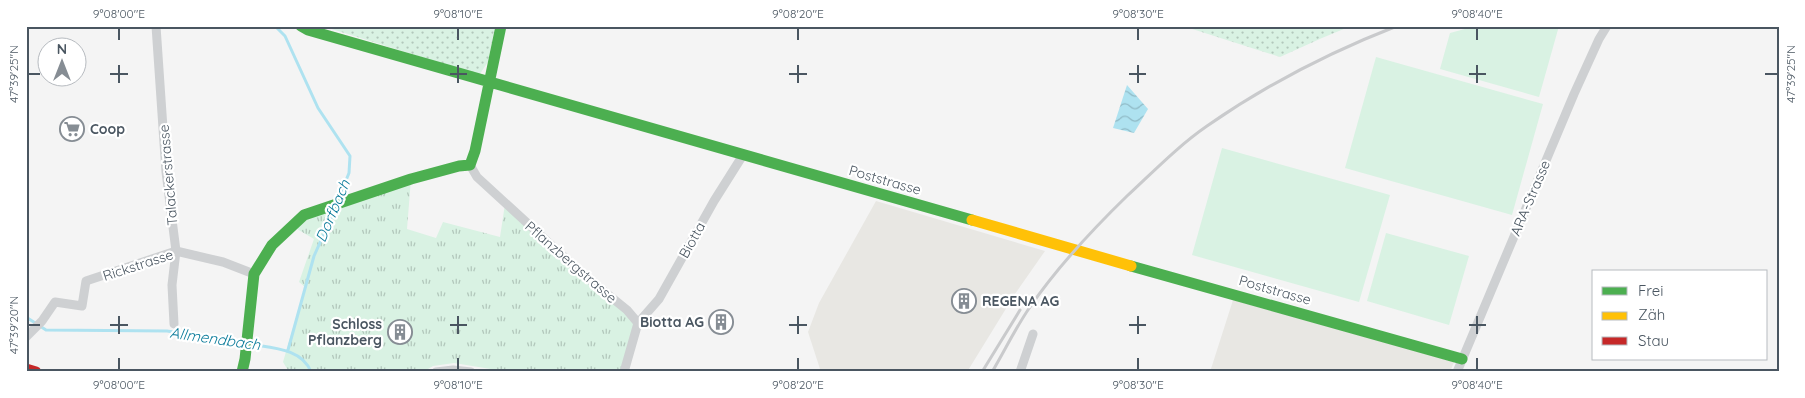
<svg xmlns="http://www.w3.org/2000/svg" width="1805" height="398" font-family="Quicksand,sans-serif">
	<style>
		.commercial { fill: #e8e7e3 }
		.grass { fill: url(#grass-dots) }
		.park { fill: url(#park-tufts) }
		.pitch { fill: #d9f2e3 }
		.water { fill: url(#water-waves) }
		.lines { fill: none; stroke-linecap: round; stroke-linejoin: round }
		.stream { stroke: #aee2f0; stroke-width: 3 }
		.street { stroke: #ced0d2; stroke-width: 9 }
		.fast { stroke: #4caf50; stroke-width: 11 }
		.slow { stroke: #ffc107; stroke-width: 11 }
		.jam { stroke: #c62828; stroke-width: 11 }
		.rail { stroke: #c9cacc; stroke-width: 3 }
		.ticks { fill: none; stroke: #4a5661; stroke-width: 2 }
		.labels { text-anchor: middle; stroke-width: 4.5; stroke-linejoin: round; paint-order: stroke }
		.poi-label { font-size: 14px; font-weight: bold; fill: #4a5661; stroke: #fff; text-anchor: start }
		.street-label { font-size: 14px; fill: #4a5661; stroke: #fff }
		.water-label { font-size: 15px; font-style: italic; fill: #0c7c9b; stroke: #fff }
		.neatline { fill: none; stroke: #4a5661; stroke-width: 2 }
		.ticks-label { font-size: 12px; text-anchor: middle; fill: #4a5661 }
	</style>
	<defs>
		<pattern id="grass-dots" width="8" height="8" patternUnits="userSpaceOnUse" patternTransform="scale(1.25)"><rect width="8" height="8" fill="#d9f2e3"/><path d="M2 2h.1M6 6h.1" fill="none" stroke="#b2c7bb" stroke-width="1.8" stroke-linecap="round"/></pattern>
		<pattern id="park-tufts" width="24" height="20" patternUnits="userSpaceOnUse" patternTransform="scale(1.25)"><rect width="24" height="20" fill="#d9f2e3"/><path d="M3 7l-1-3M5 7V3M7 7l1-3M15 17l-1-3M17 17v-4M19 17l1-3" fill="none" stroke="#b2c7bb"/></pattern>
		<pattern id="water-waves" width="16" height="10" patternUnits="userSpaceOnUse" patternTransform="scale(1.25)"><rect width="16" height="10" fill="#aee2f0"/><path d="M0 5q4-4 8 0t8 0" fill="none" stroke="#90bac6"/></pattern>
	</defs>
	<rect width="100%" height="100%" fill="#f4f4f4"/>
	<path class="commercial" d="M876,201L1045,251L1015,294L967,372H828L820,369L808,332L819,303Z
		M1233,300L1454,362L1450,372H1210Z"/>
	<path class="grass" d="M322,26H495L488,62L479,75Z
		M1183,26H1351L1322,38L1280,57Z"/>
	<path class="park" d="M411,179L407,229L436,238L443,222L500,237L505,204L638,323L624,372H509L454,363L433,366L423,372H289L283,362L305,287L299,282L314,239L297,229L304,215Z"/>
	<path class="pitch" d="M1476,26H1559L1539,97L1440,69L1450,33Z
		M1376,57L1543,104L1512,215L1345,168Z
		M1222,148L1390,195L1359,302L1192,255Z
		M1386,233L1469,256L1449,325L1367,301Z"/>
	<path class="water" d="M1127,85L1148,109L1134,133L1113,128Z"/>
	<g class="lines">
		<path class="stream" d="M277,28L285,36L318,108L350,156L349,173L338,200
			M26,317L46,330L167,331L243,343
			M249,344C271,348 302,348 311,372
			M288,350L314,256L335,209"/>
		<path class="street" d="M156,26L166,172L176,251L172,285L174,324
			M470,165L477,177L585,276L627,310L638,323L624,372
			M638,323L659,299L714,201L743,155
			M26,337L42,321L55,302L82,306L86,281L176,251L223,262L254,274
			M436,372L453,370L471,372
			M1020,372L1033,334
			M1457,372L1574,94L1599,39L1607,26"/>
		<path class="fast" d="M301,26L308,30L972,220
			M1131,266L1462,359
			M242,372L245,359L254,274L272,245L304,215L411,179L459,166L470,165L475,151L501,26"/>
		<path class="slow" d="M972,220L1131,266"/>
		<path class="jam" d="M26,369L36,372"/>
		<path class="rail" d="M982,372L1020,310
			M992,372C1005,350 1016,327 1030,307C1058,266 1092,230 1127,196C1153,172 1178,146 1207,126C1266,85 1330,52 1397,26"/>
	</g>
	<path class="ticks" d="M119,28V40M458,28V40M798,28V40M1138,28V40M1477,28V40M119,65V83M458,65V83M798,65V83M1138,65V83M1477,65V83M28,74H40M110,74H128M450,74H467M789,74H807M1129,74H1146M1469,74H1486M1765,74H1778M119,316V334M458,316V334M798,316V334M1138,316V334M1477,316V334M28,325H40M110,325H128M450,325H467M789,325H807M1129,325H1146M1469,325H1486M119,358V370M458,358V370M798,358V370M1138,358V370M1477,358V370"/>
	<defs>
		<symbol id="supermarket-ring" viewBox="-11 -11 22 22"><circle r="9.5" fill="#fff" stroke="#868d94" stroke-width="1.5"/><path d="M-6-5.5h2.5l.6 2H6L4.5 2H-2.5L-4.4-4H-6ZM-1.5 3.2a1.3 1.3 0 1 0 .1 0ZM3 3.2a1.3 1.3 0 1 0 .1 0Z" fill="#868d94"/></symbol>
		<symbol id="building-ring" viewBox="-11 -11 22 22"><circle r="9.5" fill="#fff" stroke="#868d94" stroke-width="1.5"/><path d="M-4-6H4V6H1V3H-1V6H-4ZM-2.5-4.3h1.7v1.8h-1.7ZM.8-4.3h1.7v1.8H.8ZM-2.5-1h1.7V.8h-1.7ZM.8-1h1.7V.8H.8Z" fill="#868d94"/></symbol>
	</defs>
	<g fill-rule="evenodd">
		<use href="#supermarket-ring" x="58" y="115" width="28" height="28"/>
		<use href="#building-ring" x="950" y="287" width="28" height="28"/>
		<use href="#building-ring" x="707" y="308" width="28" height="28"/>
		<use href="#building-ring" x="386" y="318" width="28" height="28"/>
	</g>
	<g class="labels">
		<g class="poi-label">
			<text x="90" y="134">Coop</text>
			<text x="982" y="306">REGENA AG</text>
			<text x="704" y="327" text-anchor="end">Biotta AG</text>
			<text x="382" y="329" text-anchor="end">Schloss<tspan x="382" dy="16">Pflanzberg</tspan></text>
		</g>
		<g class="street-label">
			<text transform="translate(168 175) rotate(-95)" y="5">Talackerstrasse</text>
			<text transform="translate(885 180) rotate(16)" y="5">Poststrasse</text>
			<text transform="translate(1530 198) rotate(-67)" y="5">ARA-Strasse</text>
			<text transform="translate(692 240) rotate(-61)" y="5">Biotta</text>
			<text transform="translate(571 262) rotate(41)" y="5">Pflanzbergstrasse</text>
			<text transform="translate(138 265) rotate(-18)" y="5">Rickstrasse</text>
			<text transform="translate(1275 290) rotate(16)" y="5">Poststrasse</text>
		</g>
		<g class="water-label">
			<text transform="translate(333 211) rotate(-67)" y="5">Dorfbach</text>
			<text transform="translate(215 339) rotate(8)" y="5">Allmendbach</text>
		</g>
	</g>
	<rect width="1805" height="398" fill="none" stroke="#ffffff" stroke-width="55"/>
	<rect x="1592" y="270" width="175" height="90" fill="#ffffff" stroke="#b7bbc0"/>
	<rect x="1602" y="287" width="25" height="8" fill="#4caf50" stroke="#b7bbc0"/>
	<text x="1638" y="296" font-size="15" fill="#4a5661">Frei</text>
	<rect x="1602" y="312" width="25" height="8" fill="#ffc107" stroke="#b7bbc0"/>
	<text x="1638" y="320" font-size="15" fill="#4a5661">Zäh</text>
	<rect x="1602" y="337" width="25" height="8" fill="#c62828" stroke="#b7bbc0"/>
	<text x="1638" y="346" font-size="15" fill="#4a5661">Stau</text>
	<g transform="translate(62 62)"><circle r="24" fill="#ffffff" stroke="#b7bbc0"/>
	<path d="M0-4L9 19L0 12L-9 19Z" fill="#868d94"/>
	<text y="-8" font-size="14" font-weight="bold" text-anchor="middle" fill="#4a5661">N</text>
	</g>
	<rect x="28" y="28" width="1750" height="342" class="neatline"/>
	<g class="ticks-label">
		<text x="119" y="18">9°08'00"E</text>
		<text x="458" y="18">9°08'10"E</text>
		<text x="798" y="18">9°08'20"E</text>
		<text x="1138" y="18">9°08'30"E</text>
		<text x="1477" y="18">9°08'40"E</text>
		<text transform="translate(14 74) rotate(-90)" y="4">47°39'25"N</text>
		<text transform="translate(1791 74) rotate(-90)" y="4">47°39'25"N</text>
		<text transform="translate(14 325) rotate(-90)" y="4">47°39'20"N</text>
		<text x="119" y="389">9°08'00"E</text>
		<text x="458" y="389">9°08'10"E</text>
		<text x="798" y="389">9°08'20"E</text>
		<text x="1138" y="389">9°08'30"E</text>
		<text x="1477" y="389">9°08'40"E</text>
	</g>
</svg>
